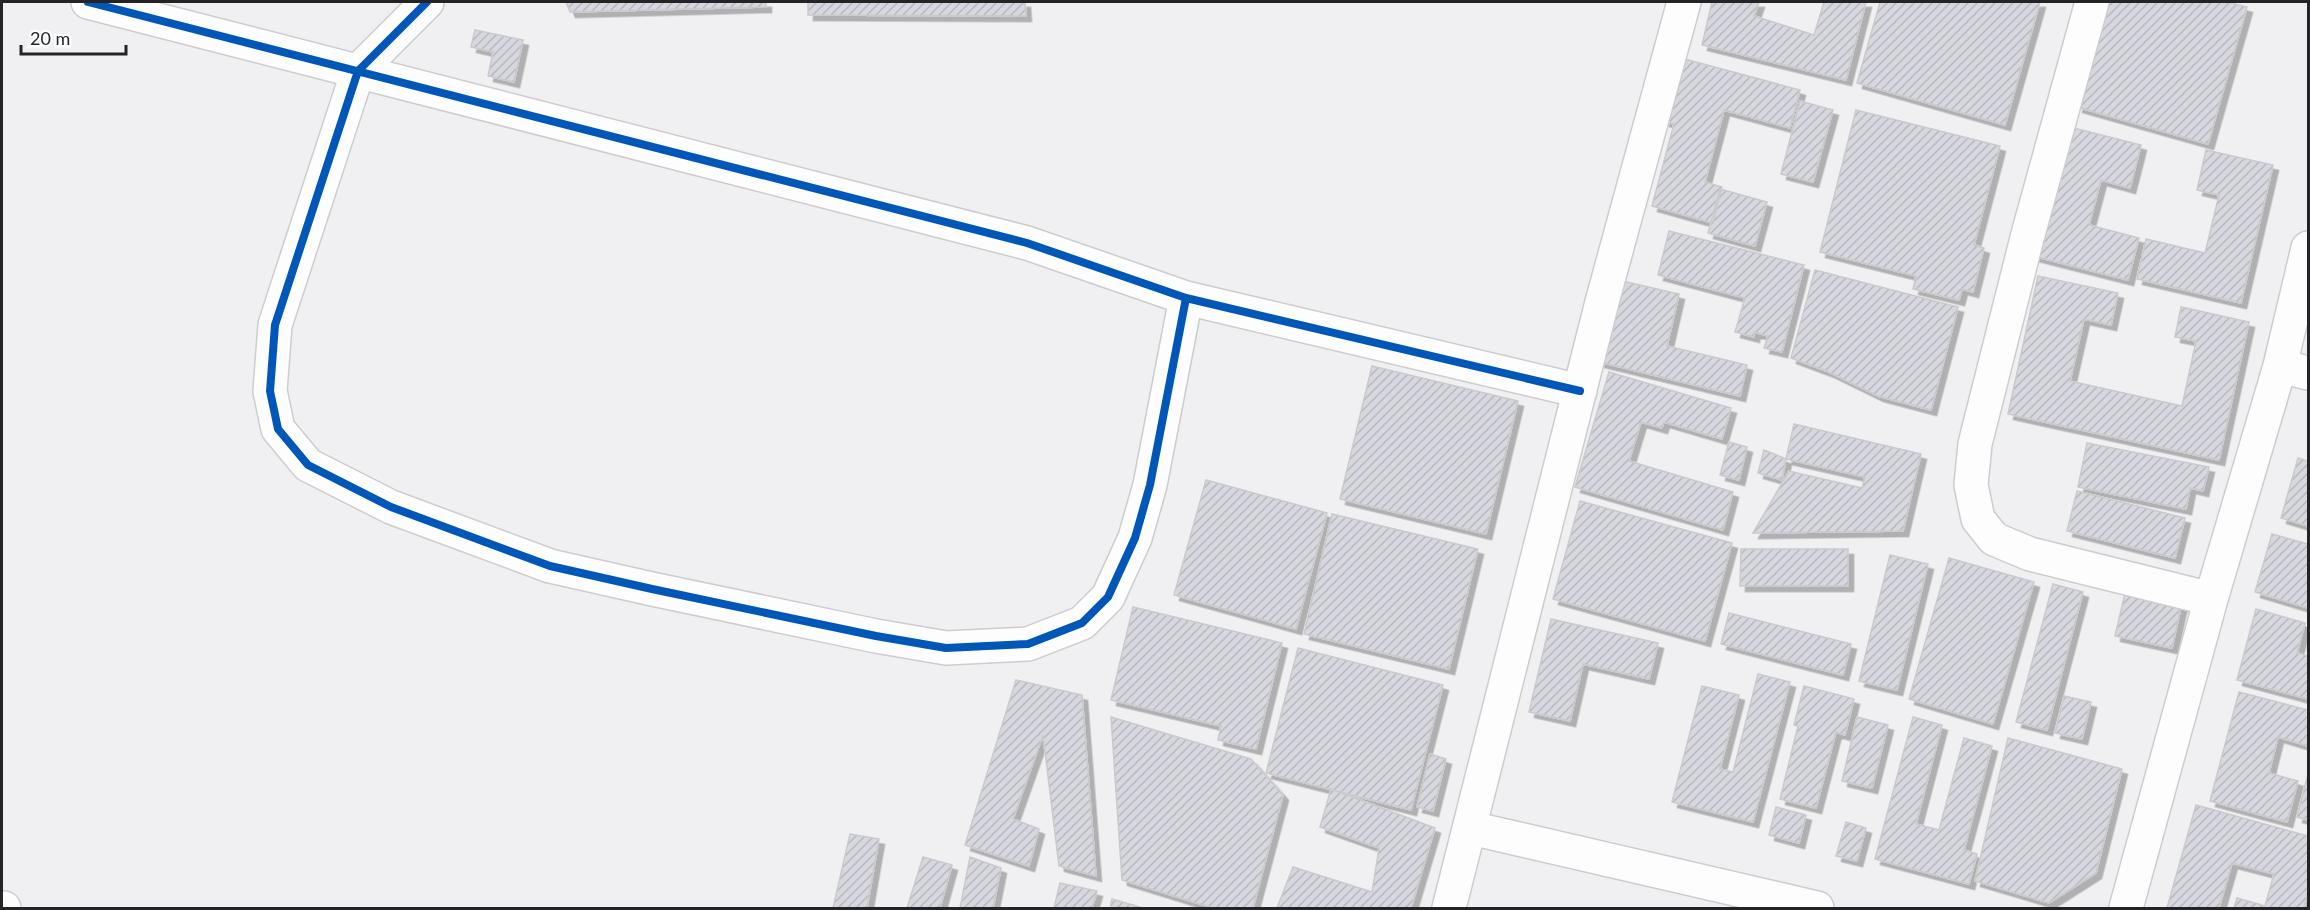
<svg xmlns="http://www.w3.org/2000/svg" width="2310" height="910" font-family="Lato,sans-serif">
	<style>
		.building { fill: url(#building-hatch); stroke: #cacacc; stroke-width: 1.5; filter: url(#shadow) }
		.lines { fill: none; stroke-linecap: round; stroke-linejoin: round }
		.street-casing { stroke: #cdcdcf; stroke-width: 36 }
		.secondary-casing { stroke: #cdcdcf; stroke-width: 36 }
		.street { stroke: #fdfdfd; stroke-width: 33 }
		.secondary { stroke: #fdfdfd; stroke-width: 33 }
		.cycleway-casing { stroke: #fcfdff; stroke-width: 11 }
		.cycleway { stroke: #0057b8; stroke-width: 8 }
	</style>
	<defs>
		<pattern id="building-hatch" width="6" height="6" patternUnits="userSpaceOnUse" patternTransform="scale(1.5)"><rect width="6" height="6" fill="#d7d7df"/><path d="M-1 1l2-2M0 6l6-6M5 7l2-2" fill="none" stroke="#b8b8bf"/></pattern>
		<filter id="shadow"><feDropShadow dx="5.5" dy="5.5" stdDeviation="0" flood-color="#0004"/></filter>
	</defs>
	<rect width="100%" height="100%" fill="#f0f0f3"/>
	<path class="building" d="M566,2H766V7L570,12Z
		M808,2H1025L1026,16L808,15Z
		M1712,2H1759L1754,16L1814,35L1824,2H1866L1846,80L1702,45Z
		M1880,2H2040L2005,125L1857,83Z
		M2108,2H2227L2247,7L2208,144L2077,107Z
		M475,30L523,40L514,82L488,76L493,52L471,47Z
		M1681,58L1800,90L1790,128L1724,110L1705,182L1722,187L1713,223L1652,206L1674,124L1664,121Z
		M1800,101L1833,110L1813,182L1781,174Z
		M1856,110L2000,146L1974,245L1984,248L1973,292L1962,289L1959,300L1913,289L1916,276L1820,252Z
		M2066,126L2141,145L2130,188L2101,180L2089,225L2139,238L2128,280L2033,256Z
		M2206,150L2273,165L2241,303L2137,279L2146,239L2205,253L2219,195L2197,190Z
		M1720,189L1767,202L1755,246L1708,233Z
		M1669,231L1804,265L1782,352L1764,348L1768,336L1754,332V337L1735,332L1745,298L1658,275Z
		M1815,270L1958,307L1931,410L1878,396L1829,372L1791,358Z
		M2038,276L2118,293L2111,325L2084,319L2070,381L2182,406L2196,341L2175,337L2181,307L2249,322L2219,460L2008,414Z
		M1618,280L1679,294L1667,346L1747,365L1740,396L1599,362Z
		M1372,366L1518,401L1486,534L1340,499Z
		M1609,372L1731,408L1722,439L1664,422L1662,428L1641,422L1629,461L1733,492L1723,530L1575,487Z
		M1794,424L1921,454L1903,531L1753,533L1789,471L1862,488L1865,477L1786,459Z
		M1729,442L1747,447L1739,480L1720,475Z
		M2087,443L2209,467L2203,491L2190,488L2186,509L2078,487Z
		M1764,450L1786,459L1782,480L1758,473Z
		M2298,458L2308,461V526L2281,518Z
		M1206,480L1327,513L1296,629L1174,595Z
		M2077,491L2185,518L2175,558L2067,531Z
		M1580,501L1732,543L1705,641L1553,599Z
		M1332,514L1478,549L1449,669L1304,634Z
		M2272,534L2308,544V608L2255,592Z
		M1741,549H1848V586H1740Z
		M1890,555L1928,564L1897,690L1859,681Z
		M1949,558L2034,582L1993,724L1909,699Z
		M2053,584L2083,592L2047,730L2016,722Z
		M2126,589L2182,602L2172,648L2115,636Z
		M1133,607L1282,643L1256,749L1218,740L1221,726L1111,700Z
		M2256,609L2305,623L2297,653L2308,656V699L2237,680Z
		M1729,613L1851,644L1843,675L1721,644Z
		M1551,619L1658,643L1649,679L1583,664L1570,721L1529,712Z
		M1298,648L1443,685L1411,810L1266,773Z
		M1758,674L1790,682L1753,822L1672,802L1702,686L1739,695L1720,769L1733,772Z
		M1016,680L1082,695L1096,876L1059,866L1043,735L1013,819L1039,829L1029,866L965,845Z
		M1804,686L1854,699L1845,735L1836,732L1816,808L1780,799L1798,726L1794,725Z
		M2239,692L2308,710V746L2278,737L2269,773L2298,781L2287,822L2210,801Z
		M2064,696L2091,702L2082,739L2055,733Z
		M1111,717L1251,759L1283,795L1253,908H1213L1122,880Z
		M1857,717L1888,725L1872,788L1842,781Z
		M1913,717L1942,725L1916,824L1939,830L1964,738L1992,746L1964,850L1977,854L1969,884L1875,859Z
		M2008,738L2122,769L2096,873L2049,903L1975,881Z
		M1430,754L1446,759L1433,811L1417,807Z
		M2308,774V820L2297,817Z
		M1331,789L1435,828L1411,908H1277L1293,867L1372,892L1379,848L1320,827Z
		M2196,805L2308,836V891L2304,908H2234L2237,898L2265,906L2274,874L2232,863L2219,908H2167Z
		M1776,807L1806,815L1799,843L1769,835Z
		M1846,822L1866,828L1857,861L1836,856Z
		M850,834L879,839L867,908H833Z
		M923,857L952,865L940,908H907Z
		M970,857L1001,868L993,908H960Z
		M1060,883L1097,891L1092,908H1054Z
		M1112,899L1143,908H1110Z"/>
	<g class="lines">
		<defs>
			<path id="street" d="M88,2L1027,243L1186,298L1580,391
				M427,2L358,71L275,325L270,391L278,429L308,465L391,507L550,566L652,589L876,636L946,648L1028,644L1082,623L1108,597L1135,538L1150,485L1186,298
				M2092,2L2027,238L1975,444L1971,485L1978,519L1994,539L2030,554L2211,599
				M2280,366L2308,373
				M1471,828L1817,908
				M1449,908L1602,302L1684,2
				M2126,908L2211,599L2280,366L2308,248"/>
			<path id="secondary" d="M2,908H4"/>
		</defs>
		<use href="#street" class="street-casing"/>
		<use href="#secondary" class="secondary-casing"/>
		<use href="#street" class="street"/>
		<use href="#secondary" class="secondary"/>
		<defs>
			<path id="cycleway" d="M88,2L1027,243L1186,298L1580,391
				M427,2L358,71L275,325L270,391L278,429L308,465L391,507L550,566L652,589L876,636L946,648L1028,644L1082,623L1108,597L1135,538L1150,485L1186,298"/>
		</defs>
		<use href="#cycleway" class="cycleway-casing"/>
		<use href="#cycleway" class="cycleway"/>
	</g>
	<rect width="2310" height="910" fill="none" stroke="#242426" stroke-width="6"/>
	<path d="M21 45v9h105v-9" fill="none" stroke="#242426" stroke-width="3"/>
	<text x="30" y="45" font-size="18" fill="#242426" stroke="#fcfdff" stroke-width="4.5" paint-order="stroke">20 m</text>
</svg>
